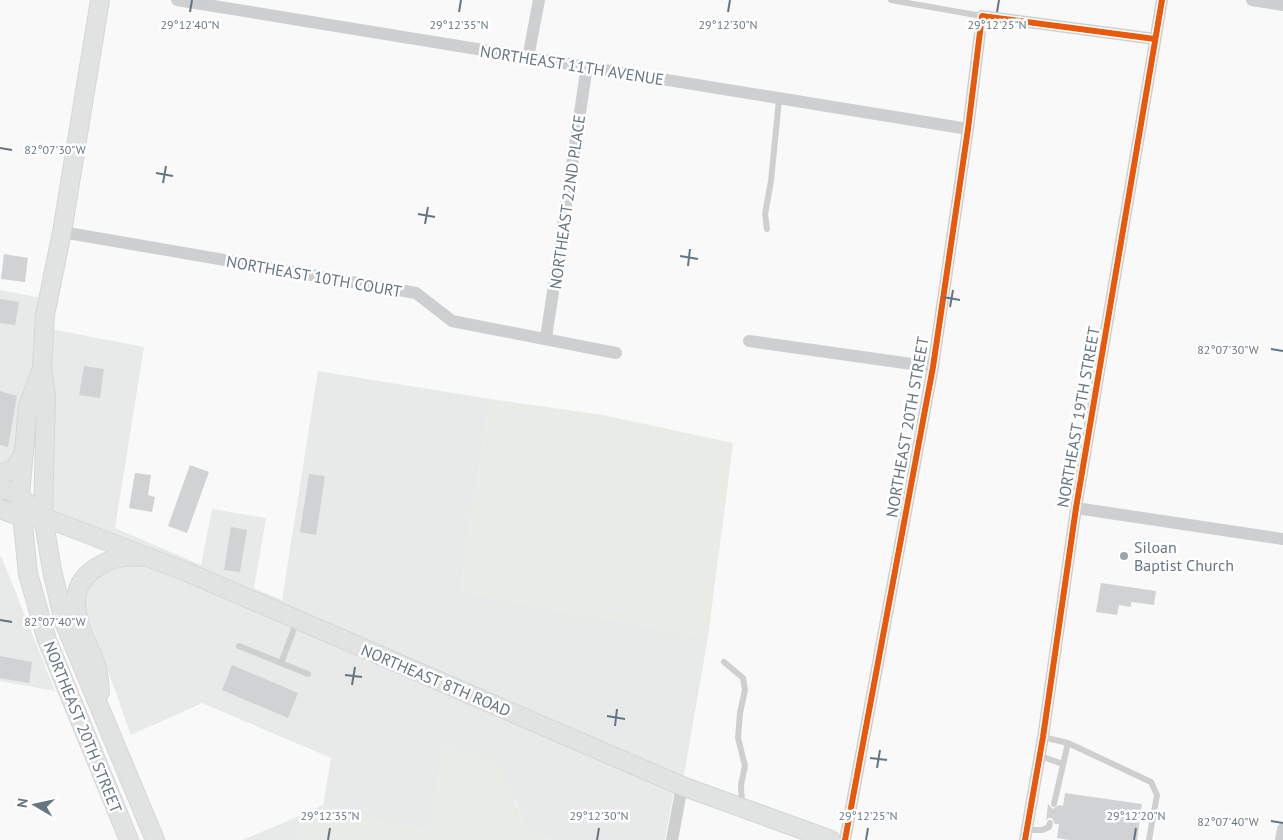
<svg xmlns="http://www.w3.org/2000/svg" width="1283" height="840" font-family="'PT Sans',sans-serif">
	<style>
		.built { fill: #e8e9e9 }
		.green { fill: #e8ebe6 }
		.building { fill: #d0d2d3 }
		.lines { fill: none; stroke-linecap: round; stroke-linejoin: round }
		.secondary-casing { stroke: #d5d6d7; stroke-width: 20 }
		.lane { stroke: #cecfd0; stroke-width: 6 }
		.street { stroke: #cecfd0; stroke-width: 12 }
		.secondary { stroke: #e1e2e2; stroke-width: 18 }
		.cycleway-casing { stroke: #fff; stroke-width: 9 }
		.cycleway { stroke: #e8590c; stroke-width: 6 }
		.ticks { fill: none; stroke: #657683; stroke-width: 2 }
		.poi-dot { fill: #99a4ac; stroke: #fff; stroke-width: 2 }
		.labels { text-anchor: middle; stroke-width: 5; stroke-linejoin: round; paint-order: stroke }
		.street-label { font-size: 16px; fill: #657683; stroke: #fff }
		.poi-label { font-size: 16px; fill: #657683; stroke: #fff; text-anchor: start }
		.ticks-label { font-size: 12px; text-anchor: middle; fill: #657683; stroke: #fff; stroke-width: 5; stroke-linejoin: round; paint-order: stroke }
	</style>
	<rect width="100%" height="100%" fill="#f9f9f9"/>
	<path class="built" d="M0,290L42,298L35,367L17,453L9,464L0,467Z
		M51,329L144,347L115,528L201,565L212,509L266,518L254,588L282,600L318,371L490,399L460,591L708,637L683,780L50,513L48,368Z
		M0,556L2,558L55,691L0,681Z
		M120,562L154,565L674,790L665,840H552L527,831L515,800L443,748L431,831L387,824L323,805L331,758L202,703L131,735L83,601L84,595L92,579Z
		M297,817L305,840H242Z"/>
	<path class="green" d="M490,399L603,415L733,443L708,637L460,591Z
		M443,748L475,752L501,768L527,831L552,840H305L297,817L323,805L387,824L431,831Z"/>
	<path class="building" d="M4,254L28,258L25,282L1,279Z
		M0,299L19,302L15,325L0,323Z
		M84,366L104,369L100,398L79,395Z
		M0,391L17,396L8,447L0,445Z
		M190,465L209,472L187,533L168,526Z
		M135,473L151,475L148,495L155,497L152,512L129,508Z
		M309,474L325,476L316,535L300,532Z
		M231,527L247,530L240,572L224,570Z
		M1101,583L1156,591L1154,605L1131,602V607L1119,605L1117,615L1096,612Z
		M0,656L32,662L29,683L0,678Z
		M232,665L298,693L288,718L222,690Z
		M1065,793L1142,804L1137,840H1069L1057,838L1059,824H1055L1052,818H1048L1046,821L1048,804L1053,809L1059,805L1063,806Z"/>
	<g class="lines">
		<defs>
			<path id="secondary" d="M100,0L62,232L45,315L42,368L46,396L43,517L52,570L64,622L155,840
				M41,371L28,406L20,496L28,574L47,640L129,840
				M0,474L14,469L23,455
				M0,487L20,496L27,503
				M0,509L22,517H43L187,572L682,786L831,840
				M100,692C99,683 99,673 96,665C85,634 57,593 96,568C111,558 122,556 139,557"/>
		</defs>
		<use href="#secondary" class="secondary-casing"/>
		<path class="lane" d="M891,0L982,16
			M767,229L765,214L771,181L779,99
			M239,646L281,663L297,621
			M724,662L743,678L745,690L740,713L738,738L745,766L741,785L742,807
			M281,663L308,674
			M1043,737L1068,743L1151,782L1157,795L1149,840
			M1040,756L1063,764
			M1054,804L1068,743
			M1027,830H1042L1049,827L1050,823"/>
		<path class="street" d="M177,0L968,129
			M1252,0L1283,5
			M528,58L539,0
			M62,232L416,293L452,321L616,353
			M546,338L587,66
			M749,341L933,367
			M1076,508L1283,539
			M672,840L682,786
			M845,840L933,367L968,129L982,16L1155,39
			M1025,840L1043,737L1076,508L1162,0
			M1281,840L1283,829"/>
		<use href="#secondary" class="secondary"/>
		<defs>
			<path id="cycleway" d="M845,840L933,367L968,129L982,16L1155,39
				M1025,840L1043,737L1076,508L1162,0"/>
		</defs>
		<use href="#cycleway" class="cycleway-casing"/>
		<use href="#cycleway" class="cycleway"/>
	</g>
	<path class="ticks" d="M190,12L192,0M459,12L461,0M728,12L730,0M997,12L999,0M0,148L12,150M156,173L173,176M163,183L166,166M418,214L435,217M425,224L428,207M680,256L698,259M688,266L690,249M943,297L960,300M950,307L953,290M1271,349L1283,351M0,620L12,622M345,675L362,677M352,685L355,667M607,716L625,719M615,726L617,709M870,758L887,760M877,768L880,750M1271,821L1283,823M328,840L330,828M597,840L599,828M866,840L868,828M1134,840L1136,828"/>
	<circle class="poi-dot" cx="1124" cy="556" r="5"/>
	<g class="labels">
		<g class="street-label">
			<text transform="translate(572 65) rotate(9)" y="6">NORTHEAST 11TH AVENUE</text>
			<text transform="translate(567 202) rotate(-82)" y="6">NORTHEAST 22ND PLACE</text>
			<text transform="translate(314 276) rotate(10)" y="6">NORTHEAST 10TH COURT</text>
			<text transform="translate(1078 417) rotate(-80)" y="6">NORTHEAST 19TH STREET</text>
			<text transform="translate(907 427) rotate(-80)" y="6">NORTHEAST 20TH STREET</text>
			<text transform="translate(436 680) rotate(23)" y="6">NORTHEAST 8TH ROAD</text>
			<text transform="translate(83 727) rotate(68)" y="6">NORTHEAST 20TH STREET</text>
		</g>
		<g class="poi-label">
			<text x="1134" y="553">Siloan<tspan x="1134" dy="18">Baptist Church</tspan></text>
		</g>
	</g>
	<g class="ticks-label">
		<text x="190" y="29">29°12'40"N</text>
		<text x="459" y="29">29°12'35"N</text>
		<text x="728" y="29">29°12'30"N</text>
		<text x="997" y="29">29°12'25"N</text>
		<text x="55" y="154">82°07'30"W</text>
		<text x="1228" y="354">82°07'30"W</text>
		<text x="55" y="626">82°07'40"W</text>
		<text x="330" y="820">29°12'35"N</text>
		<text x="599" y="820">29°12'30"N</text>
		<text x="868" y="820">29°12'25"N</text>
		<text x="1136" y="820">29°12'20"N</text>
		<text x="1228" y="826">82°07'40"W</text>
	</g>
	<g transform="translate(35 805) rotate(279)" stroke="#ffffff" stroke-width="4" paint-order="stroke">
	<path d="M0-4L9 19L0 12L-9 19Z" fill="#657683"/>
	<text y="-8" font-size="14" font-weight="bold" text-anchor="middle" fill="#657683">N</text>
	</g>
</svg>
